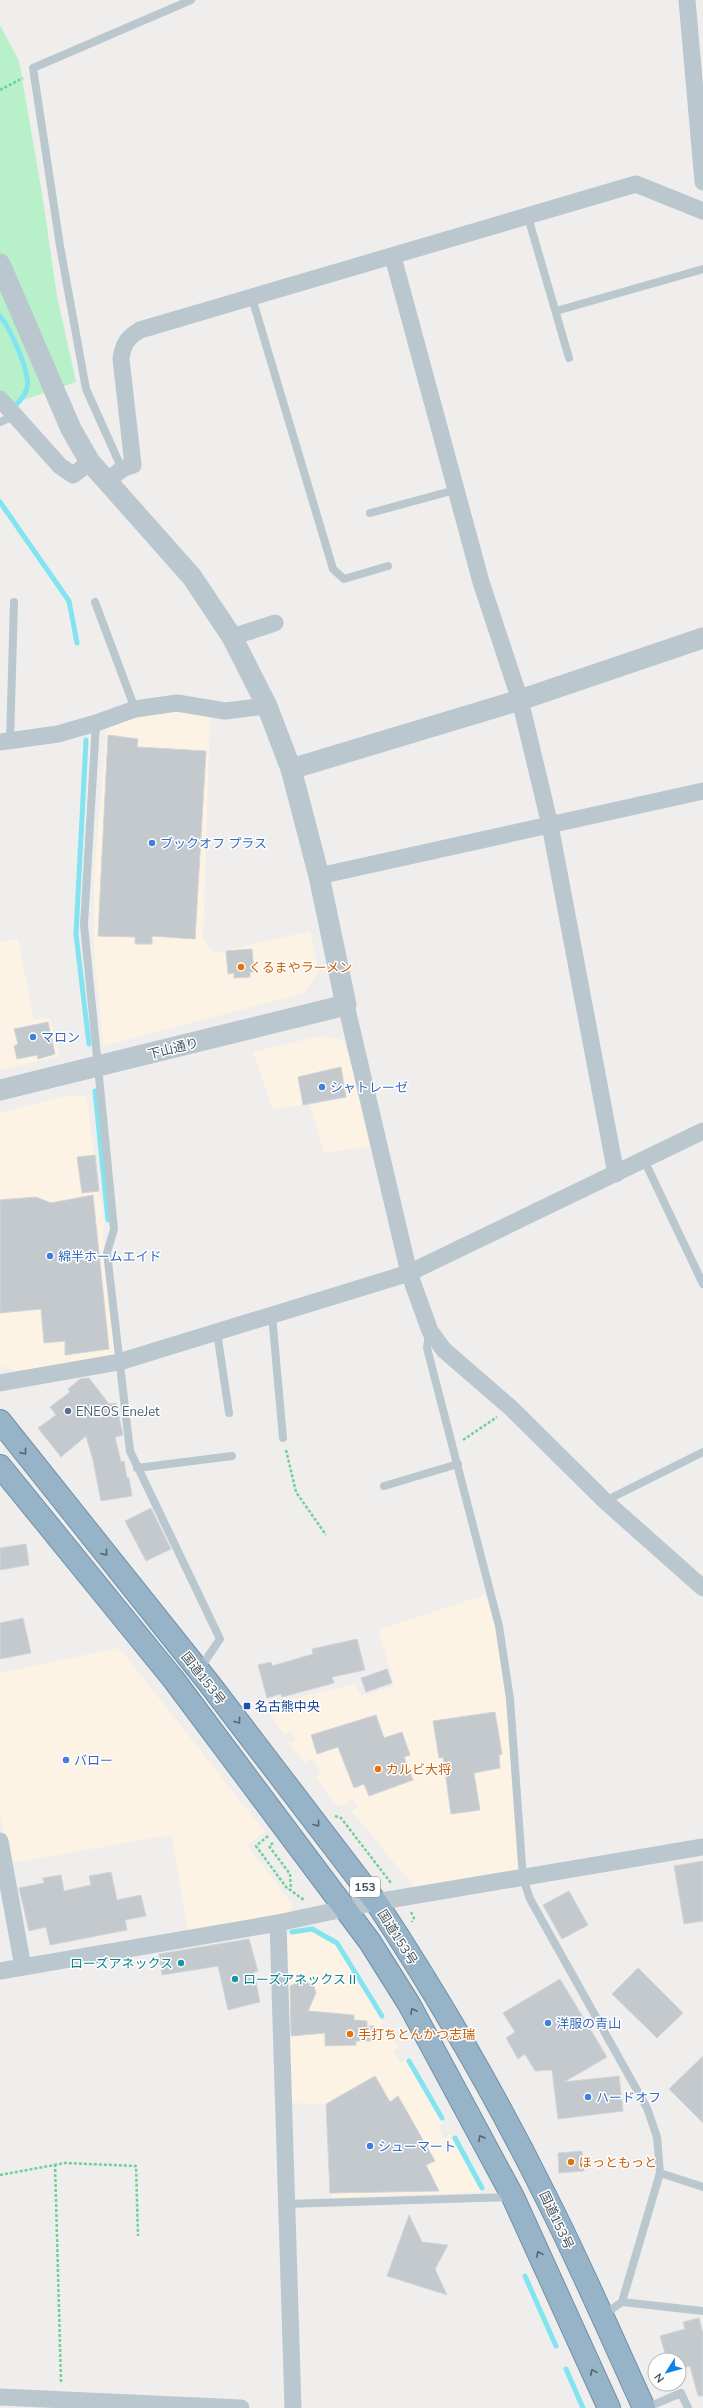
<svg xmlns="http://www.w3.org/2000/svg" width="703" height="2408" font-family="'Nunito Sans','Noto Sans JP',sans-serif">
	<style>
		.commercial { fill: #fdf3e4 }
		.green { fill: #b8f1c9 }
		.lines { fill: none; stroke-linecap: round; stroke-linejoin: round }
		.stream { stroke: #82e4f1; stroke-width: 5 }
		.building { fill: #c4c9cd; stroke: #d1d4d9 }
		.trunk-casing { stroke: #6d91ab; stroke-width: 24 }
		.path { stroke: #6ed197; stroke-width: 2.5; stroke-dasharray: 3 2; stroke-linecap: butt }
		.service { stroke: #bac7ce; stroke-width: 8 }
		.minor { stroke: #bac7ce; stroke-width: 17 }
		.tertiary { stroke: #bac7ce; stroke-width: 21 }
		.trunk { stroke: #96b3c7; stroke-width: 22 }
		.oneway { stroke: #546671 }
		.shop-dot { fill: #3f7fe0; stroke: #fff; stroke-width: 1.5 }
		.food-dot { fill: #e8710a; stroke: #fff; stroke-width: 1.5 }
		.service-dot { fill: #5c6f8a; stroke: #fff; stroke-width: 1.5 }
		.transit-dot { fill: #1a4fb4; stroke: #fff; stroke-width: 1.5 }
		.culture-dot { fill: #0f9aa8; stroke: #fff; stroke-width: 1.5 }
		.labels { text-anchor: middle; stroke-width: 3; stroke-linejoin: round; paint-order: stroke }
		.shield { fill: #fff; stroke: #7c878d; stroke-width: 1 }
		.shield-label { font-size: 12px; font-weight: bold; fill: #44535c }
		.shop-label { font-size: 13px; fill: #366cbe; stroke: #fff; text-anchor: start }
		.food-label { font-size: 13px; fill: #c56008; stroke: #fff; text-anchor: start }
		.street-label { font-size: 13px; fill: #44535c; stroke: #fff }
		.service-label { font-size: 13px; fill: #4e5e75; stroke: #fff; text-anchor: start }
		.transit-label { font-size: 13px; fill: #164399; stroke: #fff; text-anchor: start }
		.culture-label { font-size: 13px; fill: #0d838f; stroke: #fff; text-anchor: end }
	</style>
	<rect width="100%" height="100%" fill="#f0eded"/>
	<path class="commercial" d="M178,709L210,717L203,939L214,953L310,931L319,971L304,993L103,1046L94,951V877L107,727L133,714Z
		M18,939L34,1020L50,1018L59,1056L0,1070V942Z
		M320,1036L343,1040L363,1094L374,1146L324,1153L310,1104L273,1109L253,1052Z
		M86,1095L104,1220L103,1236L115,1356L17,1371L0,1366V1113L65,1096Z
		M485,1595L497,1630L506,1695L519,1869L414,1887L357,1817L351,1813L358,1807L353,1799L341,1807L335,1803L316,1778L321,1774L312,1759L304,1763L290,1744L296,1740L291,1731L284,1734L275,1722L267,1705L355,1684L361,1696L395,1686L378,1630Z
		M119,1648L265,1832L247,1845L293,1906L286,1915L188,1930L171,1835L10,1863L0,1815V1673Z
		M312,1931L336,1945L384,2023L377,2029L383,2037L390,2032L399,2047L393,2052L400,2063L406,2059L443,2123L438,2126L443,2138L450,2135L482,2192L331,2198L326,2104L289,2103L286,1935Z"/>
	<path class="green" d="M0,25L19,61L42,193L57,296L76,382L6,406L0,399Z"/>
	<g class="lines">
		<path class="stream" d="M0,316C10,328 31,373 27,388C25,395 20,401 15,406
			M0,502L69,601L77,643
			M86,740L76,934L89,1044
			M95,1091L108,1220
			M292,1932L312,1929L337,1943L382,2016
			M409,2061L442,2118
			M455,2138L482,2188
			M525,2276L556,2346
			M566,2369L583,2408"/>
	</g>
	<path class="building" d="M108,735L138,739L137,747L206,751L195,939L152,936V944H135V937L98,936Z
		M252,949L254,972H250V977L234,978V973L228,974L226,951Z
		M48,1022L55,1054L38,1059L37,1055L17,1059L14,1046L18,1044L14,1029Z
		M341,1067L346,1097L303,1105L298,1077Z
		M95,1155L99,1191L82,1193L77,1157Z
		M93,1195L109,1349L65,1355V1341L44,1343L41,1309L0,1313V1200L36,1197L51,1203Z
		M89,1378L109,1404L116,1403L123,1435L115,1437L121,1462L124,1461L127,1478H129L132,1496L101,1501L93,1460L86,1436L61,1457L38,1428L56,1415L50,1407L70,1392L68,1389L80,1379Z
		M151,1508L171,1549L146,1561L125,1521Z
		M26,1544L29,1565L0,1570V1548Z
		M23,1618L31,1653L0,1659V1623Z
		M357,1639L365,1670L332,1677L334,1683L282,1697L281,1694L267,1698L258,1665L271,1662L272,1666L313,1654L312,1649Z
		M387,1669L392,1683L366,1692L361,1678Z
		M495,1712L502,1754L499,1755L500,1768L474,1773L480,1810L451,1814L443,1757L439,1758L433,1721Z
		M376,1715L384,1738L402,1732L410,1755L404,1757L413,1780L369,1796L364,1784L354,1788L338,1747L317,1754L311,1735Z
		M703,1861V1921L684,1924L674,1866Z
		M111,1872L117,1900L141,1895L146,1916L125,1920L127,1930L50,1945L46,1927L29,1931L19,1888L44,1883L43,1878L61,1875L64,1891L91,1885L89,1876Z
		M569,1891L588,1925L562,1939L543,1905Z
		M249,1939L258,1971L254,1972L260,2002L228,2010L218,1966L162,1975L159,1954Z
		M638,1968L683,2013L657,2038L612,1994Z
		M560,1979L607,2057L564,2082L619,2076L623,2111L558,2119L552,2070L535,2071L525,2054L518,2059L506,2038L515,2032L503,2013Z
		M300,1981L313,1984L316,1993L308,2011L354,2015V2020L367,2021V2026H375L374,2041H356V2045L325,2046V2033L291,2036L290,1986Z
		M703,2056V2123L669,2089Z
		M375,2076L390,2102L398,2096L435,2161L426,2165L439,2191L330,2193L326,2104Z
		M582,2151L584,2171L559,2173L558,2153Z
		M409,2215L422,2242L448,2245L435,2269L447,2295L387,2276Z
		M699,2318L703,2334V2396H698L690,2366L679,2369V2360H667L660,2336L685,2329L683,2322Z"/>
	<g class="lines">
		<defs>
			<path id="trunk" d="M0,1421L208,1682L376,1902C438,1996 496,2096 546,2197C581,2266 612,2338 644,2408
				M0,1466L174,1680L370,1942L409,2004L513,2197L609,2408"/>
		</defs>
		<use href="#trunk" class="trunk-casing"/>
		<path class="path" d="M0,90L23,78
			M463,1440L497,1417
			M286,1450L296,1492L326,1535
			M335,1816L341,1818L391,1883
			M268,1836L256,1846L286,1887L304,1900
			M273,1843L269,1846L290,1874L291,1890
			M411,1912L414,1918L412,1922
			M55,2164L61,2383
			M0,2175L65,2163L136,2166L138,2236"/>
		<path class="service" d="M528,217L569,358
			M252,298L333,569L344,579L388,566
			M556,311L703,269
			M0,422L14,416
			M122,469L86,389L60,246L33,68L191,0
			M370,513L455,490
			M95,602L135,709
			M96,723L84,925L114,1229L107,1253L130,1451L220,1639L199,1670
			M10,741L14,602
			M644,1160L703,1284
			M272,1315L283,1438
			M217,1332L229,1413
			M429,1332L427,1348L499,1626L510,1699L523,1878L530,1899L647,2108L657,2137L660,2173L622,2302L603,2315
			M137,1468L232,1456
			M384,1486L458,1464
			M605,1501L703,1452
			M660,2173L703,2187
			M286,2204L511,2197
			M622,2302L703,2311
			M646,2408L681,2393L688,2408"/>
		<path class="minor" d="M687,0L703,182
			M393,257L481,582L520,700L550,825L616,1174
			M0,399L60,466L73,475L90,462
			M107,481L122,469L133,465L121,359C123,344 127,338 140,330L636,184L703,211
			M232,637L275,623
			M0,742L58,734L96,723L135,709L177,703L225,711L267,706
			M319,876L703,791
			M346,1005L409,1273L430,1331L444,1350L511,1408L605,1501L703,1588
			M0,1383L119,1362L409,1273L703,1131
			M0,1841L23,1967
			M278,1923L293,2408
			M0,1971L278,1923L376,1902L703,1847
			M0,2397L241,2408"/>
		<path class="tertiary" d="M0,264L71,429L90,462L192,577L232,637L267,706L291,769L319,876L346,1005L0,1090
			M291,769L520,700L703,638"/>
		<use href="#trunk" class="trunk"/>
	</g>
	<defs><path id="oneway-chevron" d="M-2-3.5L2.5 0L-2 3.5" fill="none" stroke-width="1.6" stroke-linecap="round" stroke-linejoin="round"/></defs>
	<g class="oneway">
		<use href="#oneway-chevron" transform="translate(24 1452) rotate(51)"/>
		<use href="#oneway-chevron" transform="translate(105 1553) rotate(51)"/>
		<use href="#oneway-chevron" transform="translate(238 1721) rotate(53)"/>
		<use href="#oneway-chevron" transform="translate(317 1824) rotate(53)"/>
		<use href="#oneway-chevron" transform="translate(413 2011) rotate(-119)"/>
		<use href="#oneway-chevron" transform="translate(481 2138) rotate(-119)"/>
		<use href="#oneway-chevron" transform="translate(539 2254) rotate(-114)"/>
		<use href="#oneway-chevron" transform="translate(593 2372) rotate(-114)"/>
	</g>
	<g class="shop-dot">
		<circle cx="152" cy="843" r="4"/>
		<circle cx="33" cy="1037" r="4"/>
		<circle cx="322" cy="1087" r="4"/>
		<circle cx="50" cy="1256" r="4"/>
		<circle cx="66" cy="1760" r="4"/>
		<circle cx="548" cy="2023" r="4"/>
		<circle cx="588" cy="2097" r="4"/>
		<circle cx="370" cy="2146" r="4"/>
	</g>
	<g class="food-dot">
		<circle cx="241" cy="967" r="4"/>
		<circle cx="378" cy="1769" r="4"/>
		<circle cx="350" cy="2034" r="4"/>
		<circle cx="571" cy="2162" r="4"/>
	</g>
	<circle class="service-dot" cx="68" cy="1411" r="4"/>
	<rect class="transit-dot" x="243" y="1702" width="8" height="8" rx="2"/>
	<g class="culture-dot">
		<circle cx="181" cy="1963" r="4"/>
		<circle cx="235" cy="1979" r="4"/>
	</g>
	<g class="labels">
		<rect class="shield" x="350" y="1877" width="30" height="20" rx="3"/>
		<g class="shield-label">
			<text x="365" y="1891">153</text>
		</g>
		<g class="shop-label">
			<text x="160" y="848">ブックオフ プラス</text>
			<text x="41" y="1042">マロン</text>
			<text x="330" y="1092">シャトレーゼ</text>
			<text x="58" y="1261">綿半ホームエイド</text>
			<text x="74" y="1765">バロー</text>
			<text x="556" y="2028">洋服の青山</text>
			<text x="596" y="2102">ハードオフ</text>
			<text x="378" y="2151">シューマート</text>
		</g>
		<g class="food-label">
			<text x="249" y="972">くるまやラーメン</text>
			<text x="386" y="1774">カルビ大将</text>
			<text x="358" y="2039">手打ちとんかつ志瑞</text>
			<text x="579" y="2167">ほっともっと</text>
		</g>
		<g class="street-label">
			<text transform="translate(173 1048) rotate(-14)" y="5">下山通り</text>
			<text transform="translate(204 1678) rotate(52)" y="5">国道153号</text>
			<text transform="translate(398 1937) rotate(58)" y="5">国道153号</text>
			<text transform="translate(557 2220) rotate(65)" y="5">国道153号</text>
		</g>
		<g class="service-label">
			<text x="76" y="1416">ENEOS EneJet</text>
		</g>
		<g class="transit-label">
			<text x="255" y="1711">名古熊中央</text>
		</g>
		<g class="culture-label">
			<text x="173" y="1968">ローズアネックス</text>
			<text x="243" y="1984" text-anchor="start">ローズアネックスⅡ</text>
		</g>
	</g>
	<g transform="translate(667 2372) rotate(233)"><circle r="19" fill="#ffffff" stroke="#b4babe"/>
	<path d="M0-3L7 15L0 10L-7 15Z" fill="#0e82e9"/>
	<text y="-6" font-size="11" font-weight="bold" text-anchor="middle" fill="#44535c">N</text>
	</g>
</svg>
